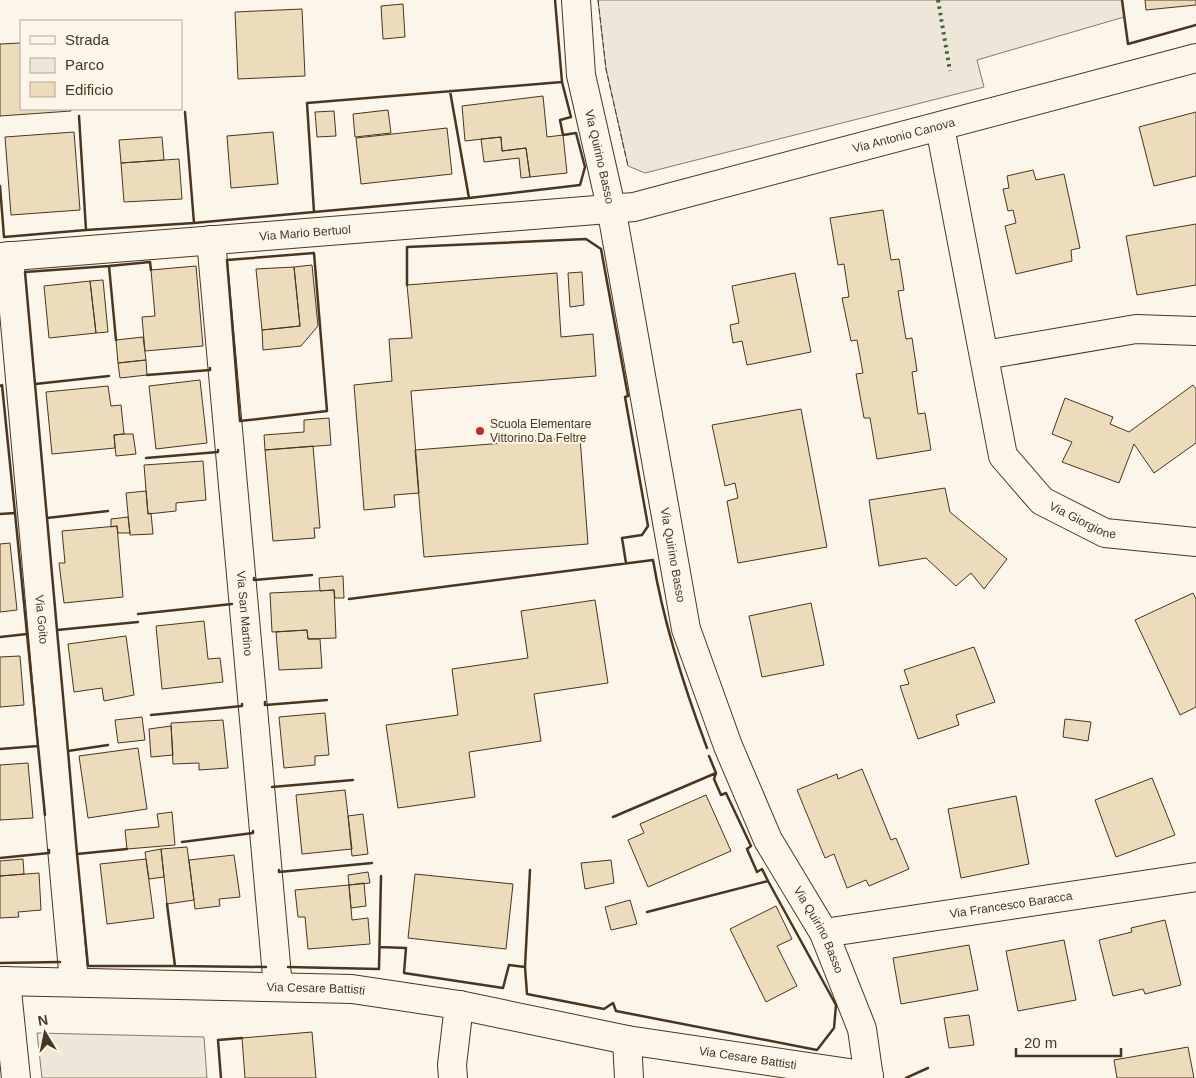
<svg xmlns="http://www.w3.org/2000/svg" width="1196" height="1078" font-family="Helvetica,sans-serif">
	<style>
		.green { fill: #ede6d9; stroke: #887966 }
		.building { fill: #ecdcbc; stroke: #4a3520 }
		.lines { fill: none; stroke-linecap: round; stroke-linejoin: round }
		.minor-casing { stroke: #4a3520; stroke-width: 30 }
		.minor { stroke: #fbf6e9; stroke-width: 28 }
		.hedge { stroke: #436837; stroke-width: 4; stroke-dasharray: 2.5 4; stroke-linecap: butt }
		.fence { stroke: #4a3520; stroke-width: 1; stroke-dasharray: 6 2.5; stroke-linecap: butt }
		.wall { stroke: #4a3520; stroke-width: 2.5 }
		.poi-dot { fill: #c62828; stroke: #fbf6e9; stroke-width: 2 }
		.labels { text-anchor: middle; stroke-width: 4; stroke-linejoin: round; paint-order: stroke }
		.street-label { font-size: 12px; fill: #4a3520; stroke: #fbf6e9 }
		.poi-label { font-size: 12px; fill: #4a3520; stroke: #fbf6e9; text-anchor: start }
	</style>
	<rect width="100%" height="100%" fill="#fbf6e9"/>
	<path class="green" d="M598,0H1122L1124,17L977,60L984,87L645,173L628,166L606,69Z
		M37,1033L204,1037L207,1078H42Z"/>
	<path class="building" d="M1145,0H1196V5L1146,10Z
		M403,4L405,37L383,39L381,6Z
		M302,9L305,76L238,79L235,12Z
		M21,43V109H71V111L0,116V44Z
		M543,96L547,137L563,135L567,173L530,177L526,148L502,151L501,137L465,141L462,106Z
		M388,110L391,133L355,137L353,114Z
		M334,111L336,136L317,137L315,112Z
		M1196,112V176L1154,186L1139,127Z
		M447,128L452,174L361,184L356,138Z
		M74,132L80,210L11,215L5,137Z
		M273,132L278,184L231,188L227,136Z
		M162,137L164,160L121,163L119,140Z
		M501,137L502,151L526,148L530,177L521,178L519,158L484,162L481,139Z
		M179,159L182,199L124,202L121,163Z
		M1033,170L1036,180L1064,174L1080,248L1071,250L1072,261L1016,274L1005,226L1016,223L1013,210L1008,211L1003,189L1009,188L1007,176Z
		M883,210L891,260L899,259L904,290L898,291L906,339L912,338L917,371L912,372L918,414L925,413L931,450L877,459L870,418H864L856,374L863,373L857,340L851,341L842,298L849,297L844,264L838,265L830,218Z
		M1196,224V285L1137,295L1126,236Z
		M312,265L318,326L301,346L263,350L262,330L300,326L294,267Z
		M196,266L203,346L145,351L142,317L155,316L151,270Z
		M294,267L300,326L262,330L256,269Z
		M582,272L584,305L570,307L568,273Z
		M557,273L561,337L593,334L596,376L411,391L419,493L394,495L395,507L364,510L354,385L392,381L389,339L412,338L407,285Z
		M795,273L811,352L747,365L742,341L733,343L730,325L739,323L732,286Z
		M103,280L108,332L96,333L90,281Z
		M90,281L96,333L49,338L44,286Z
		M143,337L146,360L118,363L116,340Z
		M146,360L147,375L120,378L118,363Z
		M200,380L207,443L156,449L149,386Z
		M1193,385L1196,389V443L1154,473L1134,444L1119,483L1062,462L1072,442L1052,434L1065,398L1113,417L1110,424L1129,432Z
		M108,386L111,406L121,405L124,434L114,435L115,448L52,454L46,392Z
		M801,409L827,547L738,563L727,501L738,498L735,483L725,486L712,425Z
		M329,418L331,445L265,450L264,435L304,432V420Z
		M124,434H133L136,454L116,456L114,435Z
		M580,437L588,544L424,557L415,450Z
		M313,446L320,528H314L315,538L273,541L265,450Z
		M203,461L206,500L176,503V511L148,514L144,465Z
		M945,488L950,512L1007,559L984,589L971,573L956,586L926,558L879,566L869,500Z
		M146,491L148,514L151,513L153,534L130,535L126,493Z
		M128,517L130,533H118L117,526L111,527V519Z
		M117,526L123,597L64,603L59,563H65L62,531Z
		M10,543L17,610L0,612V544Z
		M343,576L344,598H335L334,590L320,591L319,578Z
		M334,590L336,638L308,639L307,630L272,632L270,593Z
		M1193,593L1196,599V707L1180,715L1135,620Z
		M595,600L608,683L534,694L541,741L469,752L475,797L398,808L386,725L458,715L452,669L528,658L521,611Z
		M811,603L824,665L762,677L749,616Z
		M204,621L208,659L220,658L223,682L162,689L156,626Z
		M307,630L308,639H320L322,668L279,670L276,632Z
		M126,636L134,695L104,701L102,688L74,692L68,644Z
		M974,647L995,702L956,715L959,725L918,739L900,686L909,684L904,670Z
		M20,656L24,705L0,707V657Z
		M325,713L329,755L315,756V765L284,768L279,717Z
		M142,717L145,740L118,743L115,720Z
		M1065,719L1091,722L1088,741L1063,737Z
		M223,720L228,768L199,770V763L173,764L171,723Z
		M171,726L173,755L151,757L149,729Z
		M138,748L147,809L88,818L79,756Z
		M28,763L33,818L0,820V765Z
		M862,769L891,840L896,838L909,869L869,886L866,880L847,888L834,854L825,858L797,790L837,774L838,779Z
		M1152,778L1175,835L1116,857L1095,800Z
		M345,790L352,849L302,854L296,795Z
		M706,795L731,851L648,887L628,840L644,833L640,824Z
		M1016,796L1029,864L961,878L948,809Z
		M172,812L175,845L127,849L125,830L159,827L157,814Z
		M363,814L368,854L352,856L348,816Z
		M187,847L194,900L167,904L161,849Z
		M161,849L164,877L149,879L145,852Z
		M234,855L240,897L219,899L220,906L195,909L189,860Z
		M23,859L24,874L0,876V861Z
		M146,859L154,918L107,924L100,864Z
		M611,860L614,883L585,889L581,863Z
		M368,872L370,883L349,885L348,875Z
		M39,873L41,910L18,912L19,917L0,918V876Z
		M415,874L513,884L506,949L408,938Z
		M364,883L366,906L351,908L349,885Z
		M349,885L352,920L368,918L370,944L308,949L305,917H298L295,890Z
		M630,900L637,924L611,930L605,907Z
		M776,906L792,939L777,946L797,986L766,1002L730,929Z
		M1165,920L1181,985L1145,994L1143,989L1113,996L1099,940L1132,932L1131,928Z
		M1064,940L1076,1000L1018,1011L1006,951Z
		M969,945L978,990L901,1004L893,958Z
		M969,1015L974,1045L949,1048L944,1018Z
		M312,1032L316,1078H245L242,1038Z
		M1188,1047L1194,1078H1117L1114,1060Z"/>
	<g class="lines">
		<defs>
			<g id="minor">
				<path id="s1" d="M576,0L581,75L611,207L686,629L728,746L768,840L824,933L862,1029L869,1078"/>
				<path id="s2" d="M940,127L1003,456L1042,501L1105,533L1196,542"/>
				<path id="s3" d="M211,240L278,987"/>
				<path id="s4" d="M9,256L74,982"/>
				<path id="s5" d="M0,257L634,207L1196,58"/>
				<path d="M985,355L1136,329L1196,331"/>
				<path id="s6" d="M824,933L1196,877"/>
				<path id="s7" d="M0,981L352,989L459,1005L627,1040L869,1076"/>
				<path d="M6,981L16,1078"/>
				<path d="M627,1040L629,1078"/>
				<path d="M453,1078L452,1065L459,1005"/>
			</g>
		</defs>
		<use href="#minor" class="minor-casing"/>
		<use href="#minor" class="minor"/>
		<path class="hedge" d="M938,0L950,71"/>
		<path class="fence" d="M598,0L606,69L628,166"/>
		<path class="wall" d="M555,0L562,82
			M1122,0L1128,44L1196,25
			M450,91L469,198L580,185L585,167L576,133L563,135L560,120L571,117L562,82L307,103L314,212L469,198
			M185,112L194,223L314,212
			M79,116L86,230L194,223
			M0,186L4,237L86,230
			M314,253L327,411L240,421L227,260Z
			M109,266L150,262L151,270
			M407,285V247L586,239L601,249L628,396L625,397L648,526L642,535L622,538L626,563
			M147,375L210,370V368
			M35,384L25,272L109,266L116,340
			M0,386L2,385L15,513L0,514
			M146,458L218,452V450
			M47,518L35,384L109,376
			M254,578V580L312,575
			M349,599L653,560C664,625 684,687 707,748
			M138,614L232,604
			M57,630L47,518L108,511
			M0,637L27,634L15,513
			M265,702V705L327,700
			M151,715L242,706V704
			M38,746L45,815
			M0,749L38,746L27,634
			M68,751L57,630L138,622
			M709,756L716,773
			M272,787L353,780
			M613,817L716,773L714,779L721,795L726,793L751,846L747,849L757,872L762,869L768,881
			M182,842L253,833V831
			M127,849L77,854L88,966H175L167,904
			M77,854L68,751L108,745
			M0,858L49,853V850
			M279,870V872L372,863
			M530,870L525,967L527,994L604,1009L613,1003L616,1011L817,1050L834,1028L836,1005L768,881L647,912
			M380,947L406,948L404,973L503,988L509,965L525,967
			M0,963L60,962
			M175,966L266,967
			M288,967L379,969L381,876
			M221,1078L218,1040L242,1038
			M906,1078L928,1068"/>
	</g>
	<circle class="poi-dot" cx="480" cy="431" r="5"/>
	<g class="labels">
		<g class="street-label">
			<text dy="4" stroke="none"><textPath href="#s5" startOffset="915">Via Antonio Canova</textPath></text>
			<text dy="4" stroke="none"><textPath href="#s1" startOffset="159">Via Quirino Basso</textPath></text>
			<text dy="4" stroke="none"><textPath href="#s5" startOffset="306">Via Mario Bertuol</textPath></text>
			<text dy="4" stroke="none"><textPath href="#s2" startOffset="440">Via Giorgione</textPath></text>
			<text dy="4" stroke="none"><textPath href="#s1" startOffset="564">Via Quirino Basso</textPath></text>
			<text dy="4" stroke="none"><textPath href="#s3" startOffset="375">Via San Martino</textPath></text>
			<text dy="4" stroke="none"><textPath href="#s4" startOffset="365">Via Goito</textPath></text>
			<text dy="4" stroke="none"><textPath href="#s6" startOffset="189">Via Francesco Baracca</textPath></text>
			<text dy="4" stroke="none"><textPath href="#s1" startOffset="969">Via Quirino Basso</textPath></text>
			<text dy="4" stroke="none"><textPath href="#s7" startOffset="316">Via Cesare Battisti</textPath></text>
			<text dy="4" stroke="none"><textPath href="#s7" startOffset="754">Via Cesare Battisti</textPath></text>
		</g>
		<g class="poi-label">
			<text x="490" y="428">Scuola Elementare<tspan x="490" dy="14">Vittorino Da Feltre</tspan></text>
		</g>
	</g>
	<rect x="20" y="20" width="162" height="90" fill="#fbf6e9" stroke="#b4a999"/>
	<rect x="30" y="36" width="25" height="8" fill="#fbf6e9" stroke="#b4a999"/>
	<text x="65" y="45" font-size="15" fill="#4a3520">Strada</text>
	<rect x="30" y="58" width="25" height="15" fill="#ede6d9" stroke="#b4a999"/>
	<text x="65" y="70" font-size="15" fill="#4a3520">Parco</text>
	<rect x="30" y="82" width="25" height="15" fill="#ecdcbc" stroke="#b4a999"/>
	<text x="65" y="95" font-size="15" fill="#4a3520">Edificio</text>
	<g transform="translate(45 1033) rotate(350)" stroke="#fbf6e9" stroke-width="4" paint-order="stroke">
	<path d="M0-4L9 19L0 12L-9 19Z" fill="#4a3520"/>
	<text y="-8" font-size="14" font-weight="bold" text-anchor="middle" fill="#4a3520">N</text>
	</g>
	<path d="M1016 1048v8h105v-8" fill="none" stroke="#4a3520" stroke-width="2.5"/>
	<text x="1024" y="1048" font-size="15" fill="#4a3520" stroke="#fbf6e9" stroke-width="4" paint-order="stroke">20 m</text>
</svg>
